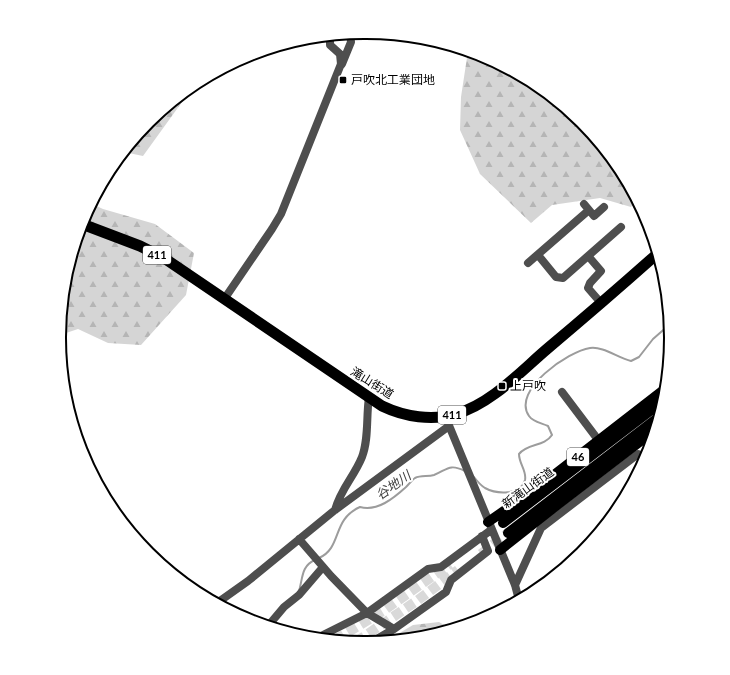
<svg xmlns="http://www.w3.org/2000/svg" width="730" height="675" font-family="Lato,'Noto Sans JP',sans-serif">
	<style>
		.forest { fill: url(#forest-firs) }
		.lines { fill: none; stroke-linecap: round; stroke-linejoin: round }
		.stream { stroke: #9c9c9c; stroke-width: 2 }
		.primary-tunnel { stroke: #d9d9d9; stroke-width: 10; stroke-dasharray: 10 5; stroke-linecap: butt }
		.minor { stroke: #4e4e4e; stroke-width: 8 }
		.tertiary { stroke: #4e4e4e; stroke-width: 8 }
		.primary { stroke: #000; stroke-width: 10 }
		.trunk { stroke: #000; stroke-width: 11 }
		.poi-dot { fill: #000; stroke: #fff; stroke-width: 1.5 }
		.labels { text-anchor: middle; stroke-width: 4; stroke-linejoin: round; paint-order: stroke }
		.shield { fill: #fff; stroke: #4c4c4c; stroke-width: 1 }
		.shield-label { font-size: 11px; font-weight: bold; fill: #000 }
		.poi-label { font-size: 12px; fill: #000; stroke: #fff; text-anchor: start }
		.street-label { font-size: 12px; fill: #000; stroke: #fff }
		.water-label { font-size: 13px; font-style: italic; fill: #3d3d3d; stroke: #fff }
		.rim { fill: none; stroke: #000; stroke-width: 2 }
	</style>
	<defs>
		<pattern id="forest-firs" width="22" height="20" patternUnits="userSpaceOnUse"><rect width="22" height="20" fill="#d5d5d5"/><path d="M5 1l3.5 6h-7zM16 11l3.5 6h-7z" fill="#b5b5b5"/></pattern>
	</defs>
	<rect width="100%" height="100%" fill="#fff"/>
	<path class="forest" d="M468,51C527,69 584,117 619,167C626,177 631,189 636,200L631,207L600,198L552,205L531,223L480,174L460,130L461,97Z
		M195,84L143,156L124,152L149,121Z
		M92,204L103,209L155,224L194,253L186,295L141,345L108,343L78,329L66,333L60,342L65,278L83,220Z
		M439,622L451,629L424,637L386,641L413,625Z"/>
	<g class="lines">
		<path class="stream" d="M474,477C477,481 480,485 485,488C496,494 521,496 525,480C527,471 519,464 519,454C528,443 544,447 552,435L548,426C542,423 533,422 529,416C511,390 569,351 590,348C603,346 618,358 631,361L639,357L653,339L669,325
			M319,558C343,547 331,520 360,507C377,512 394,498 406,487C409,484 412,480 415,478C421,475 428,477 434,475C447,470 449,463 465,471
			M299,591C303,578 301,566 315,560"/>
		<path class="primary-tunnel" d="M481,554L508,533
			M335,640L383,611L450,564
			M356,642L418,600L458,570"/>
		<path class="minor" d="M330,35V45L340,54L341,64
			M342,64L351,42L350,33
			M584,204L594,216L604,207
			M538,255L556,277L563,278L621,227
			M589,257L601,271L590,283L588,288L601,303
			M528,263L589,210
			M562,392L599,441
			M448,423L515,585L519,600
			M335,510C341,488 354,477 362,457C369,439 366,417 369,397
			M299,539L331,576L367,613L394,629L446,592L451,580L488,551L482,536
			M515,585L541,528L638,454L646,457
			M217,603L248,581L335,510L449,426
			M268,626L284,607L299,595L323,567
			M317,638L367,613L428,569L441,567L491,530
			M370,643L394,629"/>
		<path class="tertiary" d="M225,298L272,229L281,214L341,64"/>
		<path class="primary" d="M488,522L536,489L665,389
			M503,523L663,401
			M508,533L659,417
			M500,550L557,505L655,430"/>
		<path class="trunk" d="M82,224L140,246L164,258L382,406C405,417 432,421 456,414C491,404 520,372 547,349C584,318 621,286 657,254"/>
	</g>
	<g class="poi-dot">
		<rect x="339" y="76" width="8" height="8" rx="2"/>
		<rect x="498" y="382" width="8" height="8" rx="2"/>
	</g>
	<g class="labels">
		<g class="shield">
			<rect x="143" y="246" width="28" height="18" rx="3"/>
			<rect x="438" y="406" width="28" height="18" rx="3"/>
			<rect x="567" y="448" width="22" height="18" rx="3"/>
		</g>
		<g class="shield-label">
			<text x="157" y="259">411</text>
			<text x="452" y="419">411</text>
			<text x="578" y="461">46</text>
		</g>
		<g class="poi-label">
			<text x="351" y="84">戸吹北工業団地</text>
			<text x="510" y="390">上戸吹</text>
		</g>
		<g class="street-label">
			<text transform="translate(372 383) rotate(32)" y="4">滝山街道</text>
			<text transform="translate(528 488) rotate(-36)" y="4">新滝山街道</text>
		</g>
		<g class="water-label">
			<text transform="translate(393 485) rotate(-35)" y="5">谷地川</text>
		</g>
	</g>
	<path d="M0 0H730V675H0ZM364 39H366A298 298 0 0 1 664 337V338A298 298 0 0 1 366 636H364A298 298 0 0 1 66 338V337A298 298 0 0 1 364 39Z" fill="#fff" fill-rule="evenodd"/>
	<path class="rim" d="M364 39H366A298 298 0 0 1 664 337V338A298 298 0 0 1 366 636H364A298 298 0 0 1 66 338V337A298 298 0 0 1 364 39Z"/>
</svg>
